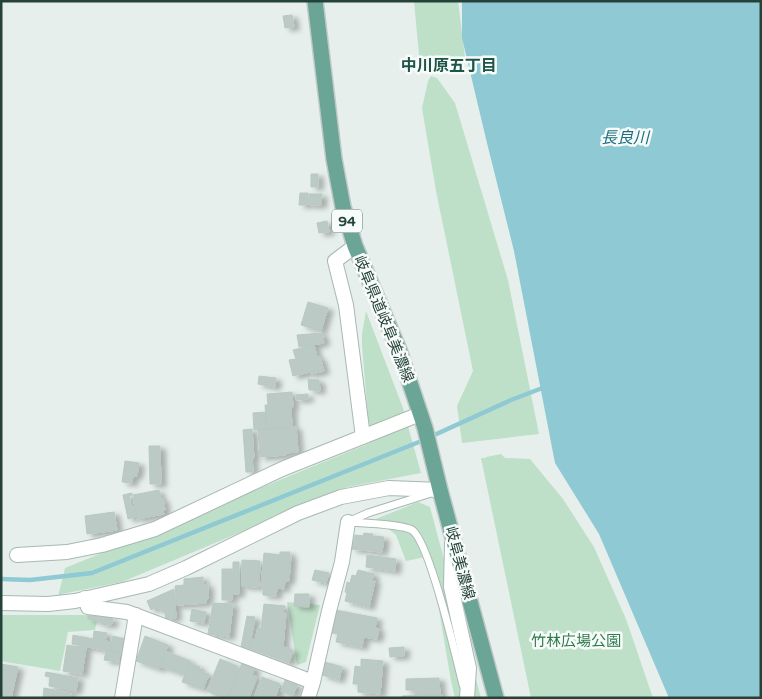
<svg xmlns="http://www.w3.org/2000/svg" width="762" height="699" font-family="'Varela Round','Noto Sans JP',sans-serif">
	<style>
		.green { fill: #bfe0c8 }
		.water { fill: #8ec9d4 }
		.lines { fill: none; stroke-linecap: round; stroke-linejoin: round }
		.stream { stroke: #8ec9d4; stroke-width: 4.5 }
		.building { fill: #bbcac4; stroke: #b8c9c2; filter: url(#shadow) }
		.service-casing { stroke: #a8b8b2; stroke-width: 9 }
		.minor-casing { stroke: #a8b8b2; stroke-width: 16 }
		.primary-casing { stroke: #c2cac8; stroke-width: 18 }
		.service { stroke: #fff; stroke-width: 7 }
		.minor { stroke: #fff; stroke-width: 14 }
		.primary { stroke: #6aa596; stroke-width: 15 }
		.labels { text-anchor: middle; stroke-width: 5; stroke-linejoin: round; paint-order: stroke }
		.shield { fill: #f7fbf9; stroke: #637a73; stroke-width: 1 }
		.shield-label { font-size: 14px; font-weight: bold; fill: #24423a }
		.street-label { font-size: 15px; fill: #24423a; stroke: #f7fbf9 }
		.park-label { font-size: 15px; fill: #2d7a4b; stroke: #f7fbf9 }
		.neighbourhood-label { font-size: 16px; font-weight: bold; fill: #1f5548; stroke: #f7fbf9 }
		.water-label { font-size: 16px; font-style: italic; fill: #1c6f80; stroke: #f7fbf9 }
	</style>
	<defs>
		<filter id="shadow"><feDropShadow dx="5.5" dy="3" stdDeviation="2.5" flood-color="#0004"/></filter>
	</defs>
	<rect width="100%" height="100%" fill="#e6efeb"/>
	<path class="green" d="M414,1H458L465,57L420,66Z
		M431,76L437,78L455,103L508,280L539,434L462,443L457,406L473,371L436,191L422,108L428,81Z
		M366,311L403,408L421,473L348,487L122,582L62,594L58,597L65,568L370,443L362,345V334Z
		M501,454L505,458L530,459L563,499L594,547L626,619L653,698H531L481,458H486V457Z
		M418,502L430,507L481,698H455L451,681L430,556L406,561L396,535L376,519Z
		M287,602L320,605L306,662L297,665Z
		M1,615H98L95,630L68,632L60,671L1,661Z"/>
	<path class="water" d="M462,1H761V698H669L599,534L555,463L514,251L487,143L462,38Z"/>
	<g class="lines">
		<path class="stream" d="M1,579L30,580L92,573L419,442L511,400L545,387"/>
	</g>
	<path class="building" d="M292,15L294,27L285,28L283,16Z
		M311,174H318V187H311Z
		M300,193H308L307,205H299Z
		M309,194H322L321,205H309Z
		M327,221L329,232L319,233L317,223Z
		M308,302L328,308L321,331L301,325Z
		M322,333L324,343L299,347L297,335Z
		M314,345L317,357H320L324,371L311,374L310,372L293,376L289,360L296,359L293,350Z
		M259,376L276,378L275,387L258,384Z
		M308,379L319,380L320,391H315V390H309Z
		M292,392L293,407H291L292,427L267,429L265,405H268L267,394Z
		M308,394V399L296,400V395Z
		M266,412L267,429L254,430L253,413Z
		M296,427L298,452L285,453L286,455L260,457L258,430Z
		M252,429L254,458H252L253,472H246L243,430Z
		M149,446H160L161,484H150Z
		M125,461L139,463L137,476H133L132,483L122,482Z
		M159,490L160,499L163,498L165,510L163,511L164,514L137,519L133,495Z
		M132,493V495L129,496L131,507H134L135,517L128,519L123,495Z
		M114,512L117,530L87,534L85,516Z
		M364,533L373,534L372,536L384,537L382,552L351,549L352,540L354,541L355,535L363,536Z
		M280,552H290L289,556H291L289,581H285L284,589L277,588L276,596L263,595V588L261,587L264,553L280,555Z
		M367,555L396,559L395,571L366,567Z
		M242,560L260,561L259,587L242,586Z
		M233,562H239V594H232V600H222V569H233Z
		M315,570L329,573L326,583L312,580Z
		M358,570L374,574L372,580L375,581L369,607L345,601L347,593L345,592L347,582L350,583L352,575L356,576Z
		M203,577V585L208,584V599L206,600V603L177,605L175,586L184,585V579Z
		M174,589L176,618L166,619L165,613L156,607L151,610L147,601Z
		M295,594H309V607L294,606Z
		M213,603L233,604L229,637L208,634Z
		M264,604L285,606L283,612L286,613L283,647L290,649V650L293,651L289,663L249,648L252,639L255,640L258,628L261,629Z
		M192,609L206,612L204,623L190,621Z
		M336,610L377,618L375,628L379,629L377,639L364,637L362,647L336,642L338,634L332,633Z
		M88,616L112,618L113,620L112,624L110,625L101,624V622L88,619Z
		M247,616L255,617L249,649L241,647Z
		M94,631L107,633L105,641L112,642L110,651L72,644L73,635L93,639Z
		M113,636L125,639L122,653L110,651Z
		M145,636L168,645L159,669L136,661Z
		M67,645L86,648L82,674L63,671Z
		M404,647V656L390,657L389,648Z
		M106,651L120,653L119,662L104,660Z
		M165,651L190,661L185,675L160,666Z
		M220,659L237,666L236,668L239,670L228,698H223L207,691Z
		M361,659L383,661L380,694L358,692V684H353L355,666L361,667Z
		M325,662L342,667L339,680L322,675Z
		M189,663L200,667L199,671L209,674L203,689L182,682Z
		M242,663L255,668L252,675L257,677L249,698H228Z
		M1,664L18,667L11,698H1Z
		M46,672L78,678L76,691L49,686L50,677L45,676Z
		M262,677L280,684L276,696L281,698H254Z
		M439,678L440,695L415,696V690H406V679Z
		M285,680L297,685L293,695L281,691Z
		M44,688L71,693L70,698H43Z
		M442,695V698H402V696Z"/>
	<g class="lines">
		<defs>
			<path id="service" d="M350,521L368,513L428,494
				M348,522C362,523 401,524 412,530C429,541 457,660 463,685"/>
			<path id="minor" d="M355,246L335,261L346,305L363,437
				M452,543L451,587L469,668L467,698
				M17,555L67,552L102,545L155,529L282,469L420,414
				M85,598L88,607L127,612L313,682
				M1,603L48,604L75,601L149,584L186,568L298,513L341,497L389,488L440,490
				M122,698L136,615
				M308,698L313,682L329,611L342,562L348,522"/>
			<path id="primary" d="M315,1L334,159L343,207L355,246L399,350L425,428L440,490L496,698"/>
		</defs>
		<use href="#service" class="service-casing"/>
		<use href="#minor" class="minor-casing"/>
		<use href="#primary" class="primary-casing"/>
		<use href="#service" class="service"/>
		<use href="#minor" class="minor"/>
		<use href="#primary" class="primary"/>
	</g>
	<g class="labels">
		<rect class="shield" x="332" y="209.5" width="30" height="23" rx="4"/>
		<g class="shield-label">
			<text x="347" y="226">94</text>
		</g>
		<g class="street-label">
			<text transform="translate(384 319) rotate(68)" y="5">岐阜県道岐阜美濃線</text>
			<text transform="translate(460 563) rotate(75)" y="5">岐阜美濃線</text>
		</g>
		<g class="park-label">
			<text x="576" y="646">竹林広場公園</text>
		</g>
		<g class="neighbourhood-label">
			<text x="449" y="71">中川原五丁目</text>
		</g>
		<g class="water-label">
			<text x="625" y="143">長良川</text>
		</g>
	</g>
	<rect width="762" height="699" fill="none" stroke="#24423a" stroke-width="5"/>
</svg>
